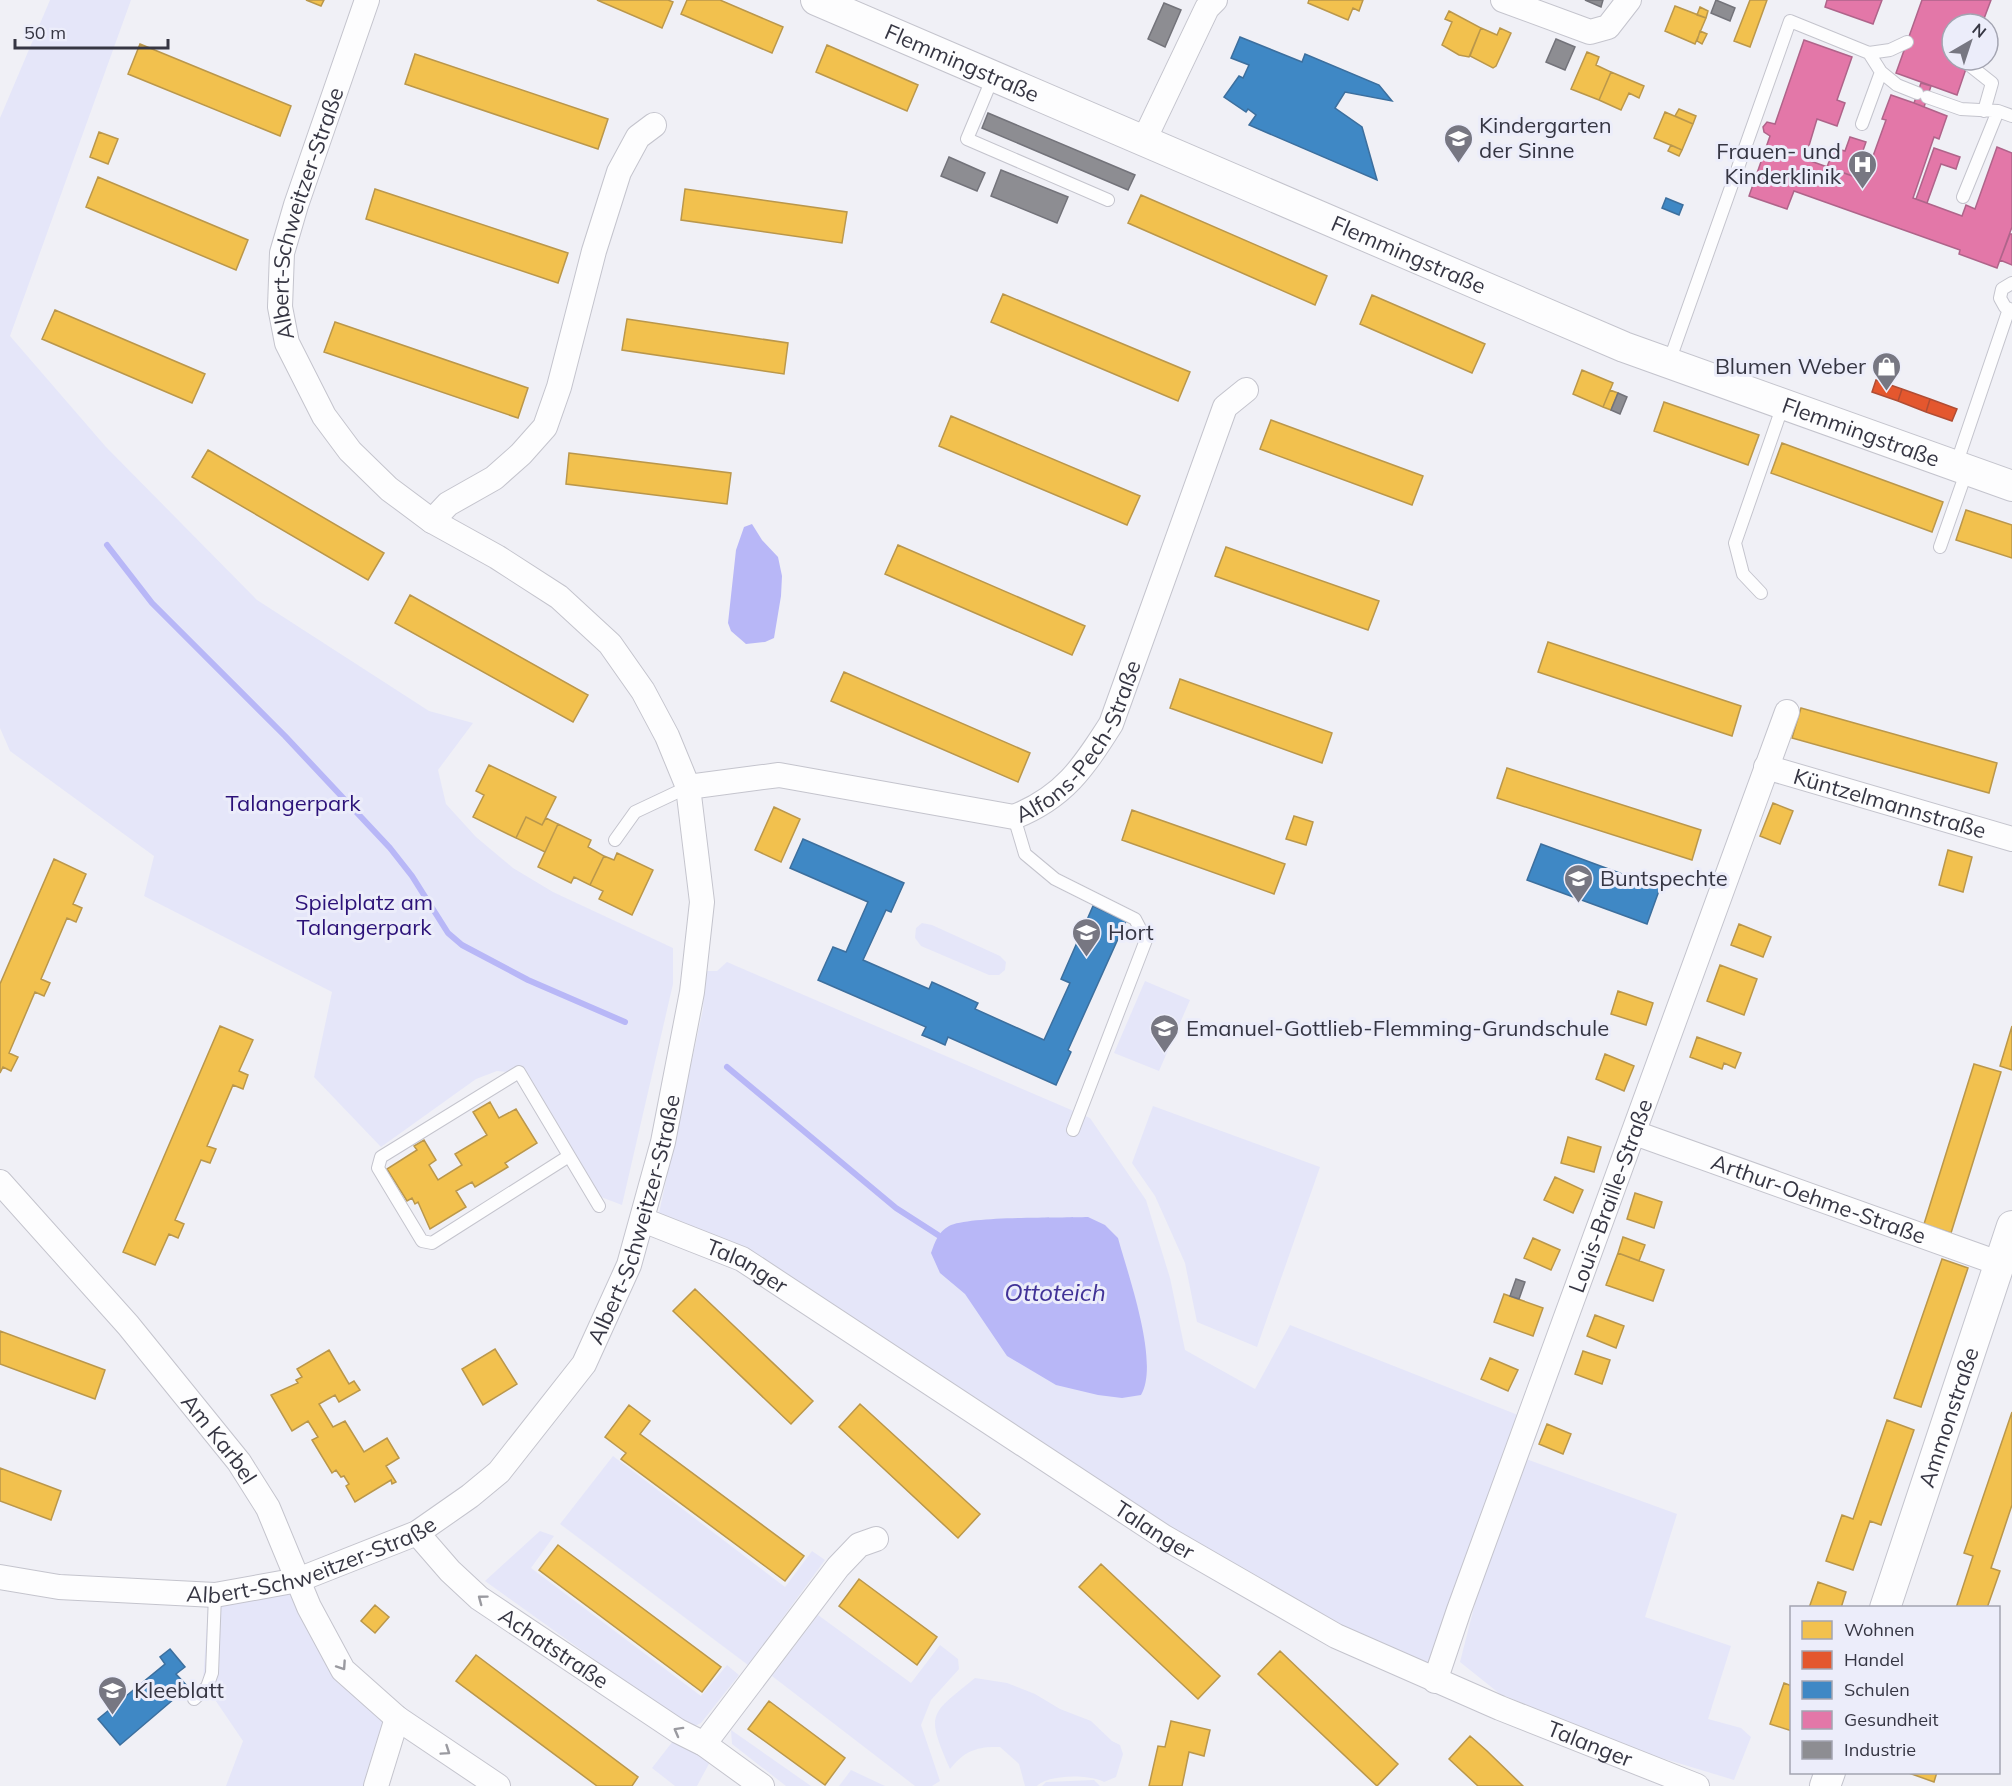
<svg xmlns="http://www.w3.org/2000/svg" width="2012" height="1786" font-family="Mulish,sans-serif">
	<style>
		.green { fill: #e5e6f9 }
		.water { fill: #b8b7f7 }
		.homes { fill: #f2c14e; stroke: #ba974b; stroke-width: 1.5 }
		.shops { fill: #e4572e; stroke: #b04d34; stroke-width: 1.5 }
		.schools { fill: #3f88c5; stroke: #3c6f9e; stroke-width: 1.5 }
		.health { fill: #e377a8; stroke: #af648a; stroke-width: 1.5 }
		.industry { fill: #8d8d92; stroke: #73737a; stroke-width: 1.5 }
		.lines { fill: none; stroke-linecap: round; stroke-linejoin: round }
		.stream { stroke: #b8b7f7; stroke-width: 6 }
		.service-casing { stroke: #c4c4cd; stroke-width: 14 }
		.minor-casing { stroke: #c4c4cd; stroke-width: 26 }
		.tertiary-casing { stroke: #c4c4cd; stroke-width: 32 }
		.service { stroke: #fdfdfe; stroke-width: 12 }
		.minor { stroke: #fdfdfe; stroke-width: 24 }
		.tertiary { stroke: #fdfdfe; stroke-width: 30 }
		.oneway { stroke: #9a9aa0 }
		.labels { text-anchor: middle; stroke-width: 6; stroke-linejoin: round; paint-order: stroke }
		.street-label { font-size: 22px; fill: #363643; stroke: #ecedfa }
		.poi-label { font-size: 22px; fill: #363643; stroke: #ecedfa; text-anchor: start }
		.park-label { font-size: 22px; fill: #2c1279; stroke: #ecedfa }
		.water-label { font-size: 24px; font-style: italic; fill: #413297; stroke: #ecedfa }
	</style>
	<rect width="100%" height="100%" fill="#f0f0f6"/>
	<path class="green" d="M50,0H131L10,336L106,447L257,600L429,711L473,723L438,770L446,804L476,837L513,868L553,892L673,948V984L622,1205L601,1197L528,1074L497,1071L476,1079L381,1147L314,1077L332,992L144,896L154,856L10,751L0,728V118Z
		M922,923L932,925L1000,956L1006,962L1005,970L999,975H989L921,946L915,938L916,928Z
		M727,962L1090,1118L1146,1200L1170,1278L1185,1350L1255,1389L1290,1325L1518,1415L1433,1677L1337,1632L666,1224L659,1213L703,1009L705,971H717Z
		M1145,981L1190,1000L1159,1071L1114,1053Z
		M1153,1106L1320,1167L1257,1347L1197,1322L1185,1263L1155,1196L1132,1163Z
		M613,1456L785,1587L812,1551L825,1560L748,1665L560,1524Z
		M1523,1458L1677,1514L1645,1617L1731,1646L1708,1719L1741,1728L1751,1737L1734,1780L1645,1753L1500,1694L1460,1662L1490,1545Z
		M540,1531L554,1536L531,1568L701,1696L727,1665L739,1675L701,1723L693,1727L683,1723L485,1581Z
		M284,1591L296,1597L377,1711L384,1724L363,1786H226L243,1741L203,1682L208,1607L260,1598Z
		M818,1615L911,1683L940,1645L958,1659L959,1669L931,1700L921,1725L940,1781L932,1786H915L772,1676Z
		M975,1678L1007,1683L1035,1694L1060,1709L1091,1721L1112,1741L1120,1745L1123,1754L1116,1777L1104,1782C1090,1774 1049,1774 1037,1786H1025L1019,1764L1000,1747C977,1746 964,1751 950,1769C925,1712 930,1715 975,1678Z
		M731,1730L811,1786H786L732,1744Z
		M673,1741L711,1760L697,1786H675L652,1768Z
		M851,1770L885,1786H839Z
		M1094,1780L1100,1786H1042L1046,1782Z"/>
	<path class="water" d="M752,524L762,540L778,557L782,576L781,596L774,638L765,642L746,644L731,631L728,623L736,550L744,527Z
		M1088,1217L1105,1225L1118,1238C1128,1275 1160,1363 1141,1395L1122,1398L1098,1395L1056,1385L1007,1356L965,1294L940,1273L931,1253C935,1242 938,1232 949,1226C969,1216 1061,1218 1088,1217Z"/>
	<path class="homes" d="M306,0H324L321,6Z
		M597,0H668L673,2L662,28Z
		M687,0H720L783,27L772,53L681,14Z
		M1309,0H1308H1363L1359,11L1353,8L1348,20L1308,3Z
		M1750,0H1767L1750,47L1734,41Z
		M1675,6L1706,18L1695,44L1665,31Z
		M1700,7L1708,11L1706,18L1697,15Z
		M1449,11L1481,28L1469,57L1459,55L1442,45L1452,22L1445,19Z
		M1481,28L1497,35L1500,28L1511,33L1496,66L1493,68L1470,56Z
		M1700,31L1707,34L1702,44L1697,41Z
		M140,44L291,106L280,136L128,74Z
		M827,45L918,85L907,111L816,72Z
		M1587,52L1599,57L1596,65L1611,72L1599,100L1571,89Z
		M415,54L608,119L598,149L405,84Z
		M1611,72L1644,86L1639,98L1629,93L1621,110L1599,100Z
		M1679,109L1696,116L1693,124L1675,116Z
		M1665,112L1693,124L1682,150L1654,138Z
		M99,132L118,139L108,164L90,157Z
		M1671,145L1682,150L1679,156L1668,151Z
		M98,177L248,240L236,270L86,207Z
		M375,189L568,253L558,283L366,219Z
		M685,189L847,212L842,243L681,220Z
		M1141,195L1327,276L1315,305L1128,223Z
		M1003,294L1190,372L1178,401L991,322Z
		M1372,295L1485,344L1472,373L1360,324Z
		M55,310L205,374L192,403L42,339Z
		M627,319L788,343L784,374L622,350Z
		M335,322L528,388L518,418L324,352Z
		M1582,370L1613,383L1603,407L1573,394Z
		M1610,390L1618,393L1611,410L1603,407Z
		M1664,402L1759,435L1748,465L1654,431Z
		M951,416L1140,496L1127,525L939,446Z
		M1271,420L1423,476L1412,505L1260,449Z
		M1782,443L1943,502L1932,532L1771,473Z
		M208,450L384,553L368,580L192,477Z
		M569,453L731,473L727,504L566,484Z
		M1966,510L2012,525V558L1956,540Z
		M898,545L1085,626L1072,655L885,574Z
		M1226,547L1379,601L1368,630L1215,576Z
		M410,595L588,695L573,722L395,623Z
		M1548,642L1741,706L1732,736L1538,672Z
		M844,672L1030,753L1018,782L831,701Z
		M1180,679L1332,733L1322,763L1170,708Z
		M1801,708L1997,763L1989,793L1792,738Z
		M489,765L556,797L542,825L526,817L516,838L473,817L484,795L476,791Z
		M1507,768L1701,830L1692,860L1497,798Z
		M1773,803L1793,811L1780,844L1760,836Z
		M774,807L800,819L781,862L755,850Z
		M1132,810L1285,864L1274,894L1122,840Z
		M1294,816L1313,822L1306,845L1286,839Z
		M526,817L542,825L546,818L558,824L545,852L516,838Z
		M558,824L591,840L588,847L604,856L590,885L574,877L571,883L538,867Z
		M1948,850L1972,857L1963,892L1939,885Z
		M617,853L653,870L632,915L599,899L603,891L590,885L604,856L614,860Z
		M54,859L86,874L73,904L82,908L76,922L67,918L41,979L50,983L44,996L35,992L9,1053L18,1057L11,1071L3,1067L0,1073V984Z
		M1739,924L1771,937L1763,957L1731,945Z
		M1720,965L1757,979L1744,1015L1707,1001Z
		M1618,991L1653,1003L1646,1025L1611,1014Z
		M220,1026L253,1040L239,1071L248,1075L243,1089L233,1085L207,1146L216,1149L210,1163L201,1160L175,1220L184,1224L178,1238L169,1234L155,1265L123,1252Z
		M2012,1026V1070L2000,1066Z
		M1697,1037L1741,1053L1735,1068L1724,1063L1722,1069L1690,1057Z
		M1605,1054L1634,1066L1624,1091L1596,1079Z
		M1974,1064L2001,1072L1951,1233L1924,1224Z
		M490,1102L499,1118L516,1109L537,1143L505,1163L508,1167L475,1187L472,1182L456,1191L466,1207L430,1229L418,1202L415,1204L412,1198L407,1201L387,1169L417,1150L414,1146L424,1140L436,1160L429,1165L438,1180L462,1165L455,1154L487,1135L473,1112Z
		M1568,1137L1601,1147L1594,1172L1561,1163Z
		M1555,1177L1583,1190L1573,1213L1544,1200Z
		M1635,1193L1662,1202L1654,1228L1627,1219Z
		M1623,1237L1645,1245L1639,1261L1618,1253Z
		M1533,1238L1560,1250L1551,1270L1524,1258Z
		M1618,1253L1664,1270L1653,1301L1606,1285Z
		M1942,1259L1968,1268L1921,1407L1894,1398Z
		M695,1289L813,1401L791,1424L673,1311Z
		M1504,1294L1543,1308L1533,1336L1494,1322Z
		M1595,1315L1624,1326L1616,1348L1587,1336Z
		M0,1331L105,1370L95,1399L0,1364Z
		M495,1349L517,1384L483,1405L462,1369Z
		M329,1350L349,1384L354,1381L360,1390L339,1402L335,1395L319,1404L333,1427L345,1421L364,1452L387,1438L399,1458L386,1466L396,1482L392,1484L391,1480L355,1502L346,1486L349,1484L344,1476L341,1477L336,1470L332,1473L312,1440L318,1437L308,1421L292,1431L271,1395L298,1383L296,1380L302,1377L297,1369Z
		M1583,1351L1610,1360L1602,1384L1575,1374Z
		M1490,1358L1518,1370L1508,1391L1481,1379Z
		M860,1404L980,1514L958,1538L839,1427Z
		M629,1405L650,1421L640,1434L804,1556L785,1581L621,1459L626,1453L605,1437Z
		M2012,1412V1505L1991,1568L2000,1571L1987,1608H1956L1973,1556L1964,1553Z
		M1887,1420L1914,1430L1881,1525L1870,1521L1853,1570L1826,1561L1842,1515L1853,1519Z
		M1547,1424L1571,1434L1563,1454L1539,1444Z
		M0,1468L61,1491L51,1520L0,1501Z
		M558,1545L721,1667L702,1692L539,1570Z
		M1101,1564L1220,1676L1198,1699L1079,1587Z
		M859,1579L937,1637L917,1665L839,1606Z
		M1818,1582L1846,1592L1841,1608H1809Z
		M375,1605L389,1617L375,1633L361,1621Z
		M1280,1651L1398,1764L1377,1786L1258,1674Z
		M476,1655L638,1777L632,1786H597L456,1681Z
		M1784,1683L1792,1686V1731L1770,1724Z
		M769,1701L845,1758L825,1785L748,1729Z
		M1171,1721L1210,1730L1204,1756L1189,1752L1182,1786H1149L1158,1746L1165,1747Z
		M1470,1736L1487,1751L1523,1786H1478L1449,1759Z
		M1906,1772H1937L1934,1782Z"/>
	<path class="shops" d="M1876,380L1902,389L1898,401L1872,392Z
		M1902,389L1930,399L1926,412L1898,401Z
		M1930,399L1957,409L1952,421L1926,412Z"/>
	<path class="schools" d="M1240,37L1302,62L1305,54L1379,85L1392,101L1345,92L1335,108L1362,127L1377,180L1249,125L1256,115L1248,109L1246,112L1224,97L1239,76L1243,78L1249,65L1231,58Z
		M1666,198L1683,205L1679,215L1662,208Z
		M803,839L904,883L891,912L886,910L863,960L929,989L932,982L954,992L978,1003L975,1009L1044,1040L1070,983L1061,979L1093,906L1126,921L1068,1050L1071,1052L1056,1085L948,1037L945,1045L934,1040L922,1035L926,1027L818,980L833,947L846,952L868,902L790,868Z
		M1541,844L1660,888L1647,924L1527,880Z
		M170,1649L185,1667L176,1674L188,1687L120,1745L98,1719L165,1664L160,1657Z"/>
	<path class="health" d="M1827,0H1882L1873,24L1825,7Z
		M1922,0H1991L1982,24H1952V60H1969L1957,95L1896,73Z
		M1804,40L1852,57L1837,100L1845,103L1837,126L1817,119L1805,159L1858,178L1862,168L1868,170L1886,120L1882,119L1891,95L1914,103L1947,116L1939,139L1934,137L1913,198L1962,216L1966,205L1975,209L1997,147L2012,153V227L1997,268L1959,254L1960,250L1794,191L1787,209L1749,196L1770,136L1764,132L1763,127L1767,122L1775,124Z
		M1921,83L1931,86L1924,107L1914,103Z
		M1850,137L1866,142L1859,162L1869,166L1868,170L1862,168L1858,178L1827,167L1834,148L1845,151Z
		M1934,148L1960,157L1956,169L1941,164L1927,203L1916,199Z
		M2010,234H2012V265L2000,260Z"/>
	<path class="industry" d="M1585,0H1603L1601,7Z
		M1716,0L1735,8L1730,21L1711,13Z
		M1164,3L1181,10L1165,47L1148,39Z
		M1556,39L1575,47L1565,70L1546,62Z
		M988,113L1135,175L1128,190L982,128Z
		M949,157L985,173L977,191L941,176Z
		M1001,170L1068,197L1057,223L991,196Z
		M1618,393L1627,397L1620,414L1611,410Z
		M1516,1279L1525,1282L1519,1299L1510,1296Z"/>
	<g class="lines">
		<path class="stream" d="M107,545L152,603L285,736L390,848L412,876L448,933L462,945L528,980L625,1022
			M727,1067L896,1208L938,1235"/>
		<defs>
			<path id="service" d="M1869,53L1890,50L1907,42
				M1968,64L1992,83L1984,111
				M993,77L967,139L1108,200
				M1927,97L1961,109L1998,111L2012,116
				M1862,124L1881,72
				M1963,197L1998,111
				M2012,283L2002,289L2000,298L2005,307L2012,310
				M1669,362L1790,21L1869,53L1881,72L1897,85L1917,93
				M1956,465L2009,309
				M1940,547L1967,470
				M1761,593L1743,574L1735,543L1783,405
				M1014,817L1025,854L1055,879L1135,919L1146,940L1073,1130
				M615,840L635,812L688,787
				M569,1156L432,1243L422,1241L378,1168L381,1157L519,1072L599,1206
				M194,1699L207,1687L212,1673L215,1595"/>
			<g id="minor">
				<path d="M1503,0L1590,32L1608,27L1629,0"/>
				<path d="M1144,140L1207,8L1215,0"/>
				<path d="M432,521L448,504L494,478L521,454L545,427L559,387L594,251L619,172L638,137L654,125"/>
				<path id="s1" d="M1766,767L2012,839"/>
				<path id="s2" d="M688,787L779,775L1014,817C1064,797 1083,768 1111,724L1225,407L1246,390"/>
				<path id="s3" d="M1635,1133L2001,1264"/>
				<path id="s4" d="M0,1182L128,1325L239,1462L268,1508L309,1607L343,1670L397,1718L498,1786"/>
				<path id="s5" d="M643,1220L742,1259L1164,1537L1336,1636L1500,1708L1697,1786"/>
				<path id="s6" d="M417,1533L450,1571L479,1598L678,1731L704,1744L762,1786"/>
				<path id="s7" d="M0,1577L59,1587L215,1595L298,1580L417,1533L470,1496L499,1472L584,1364L629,1265L663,1142L692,992L702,902L688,787L667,736L643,691L610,644L559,597L497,557L432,521L389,489L350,451L324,416L287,343L280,307L282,253L296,205L367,0"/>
				<path id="s8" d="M1435,1681L1459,1610L1787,712"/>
				<path d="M704,1744L838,1567L859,1545L876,1539"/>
				<path d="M376,1786L397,1718"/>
			</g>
			<g id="tertiary">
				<path id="s9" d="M816,0L1624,347L2012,486"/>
				<path id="s10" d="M1885,1608L2012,1226"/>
				<path d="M1825,1786L1830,1772"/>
			</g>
		</defs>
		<use href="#service" class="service-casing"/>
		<use href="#minor" class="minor-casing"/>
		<use href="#tertiary" class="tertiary-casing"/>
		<use href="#service" class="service"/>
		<use href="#minor" class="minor"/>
		<use href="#tertiary" class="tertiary"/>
	</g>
	<defs><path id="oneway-chevron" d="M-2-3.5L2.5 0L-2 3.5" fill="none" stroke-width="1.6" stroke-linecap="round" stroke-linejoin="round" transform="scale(1.5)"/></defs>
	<g class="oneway">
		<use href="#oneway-chevron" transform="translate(482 1599) rotate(-143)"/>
		<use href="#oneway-chevron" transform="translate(342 1666) rotate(56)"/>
		<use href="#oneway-chevron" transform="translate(678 1731) rotate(-151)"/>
		<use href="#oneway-chevron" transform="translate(446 1751) rotate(34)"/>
	</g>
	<defs>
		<symbol id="school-pin" viewBox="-11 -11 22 30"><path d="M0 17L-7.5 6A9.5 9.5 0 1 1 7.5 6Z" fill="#777782" stroke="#ecedfa"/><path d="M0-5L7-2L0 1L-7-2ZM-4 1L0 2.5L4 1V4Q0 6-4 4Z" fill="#fff"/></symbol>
		<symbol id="hospital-pin" viewBox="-11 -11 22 30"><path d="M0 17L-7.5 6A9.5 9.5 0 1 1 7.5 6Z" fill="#777782" stroke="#ecedfa"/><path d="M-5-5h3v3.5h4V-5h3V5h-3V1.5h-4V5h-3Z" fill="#fff"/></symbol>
		<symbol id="shop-pin" viewBox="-11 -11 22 30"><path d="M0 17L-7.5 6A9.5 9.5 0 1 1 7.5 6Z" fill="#777782" stroke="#ecedfa"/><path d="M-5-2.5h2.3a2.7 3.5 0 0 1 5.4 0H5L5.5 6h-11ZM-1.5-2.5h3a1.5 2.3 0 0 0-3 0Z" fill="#fff"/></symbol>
	</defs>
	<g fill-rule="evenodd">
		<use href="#school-pin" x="1442" y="122" width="33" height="45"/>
		<use href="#hospital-pin" x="1846" y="148" width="33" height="45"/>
		<use href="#shop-pin" x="1870" y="350" width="33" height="45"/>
		<use href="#school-pin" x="1562" y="862" width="33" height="45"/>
		<use href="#school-pin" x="1070" y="916" width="33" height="45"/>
		<use href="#school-pin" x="1148" y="1012" width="33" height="45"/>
		<use href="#school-pin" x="96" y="1674" width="33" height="45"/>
	</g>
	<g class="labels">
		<g class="street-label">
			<text dy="8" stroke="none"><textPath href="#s9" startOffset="159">Flemmingstraße</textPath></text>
			<text dy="8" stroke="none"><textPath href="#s7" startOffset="2012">Albert-Schweitzer-Straße</textPath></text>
			<text dy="8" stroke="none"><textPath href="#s9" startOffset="645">Flemmingstraße</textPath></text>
			<text dy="8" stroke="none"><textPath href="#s9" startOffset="1131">Flemmingstraße</textPath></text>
			<text dy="8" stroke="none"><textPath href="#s2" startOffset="434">Alfons-Pech-Straße</textPath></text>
			<text dy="8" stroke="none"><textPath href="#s1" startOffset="129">Küntzelmannstraße</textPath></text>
			<text dy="8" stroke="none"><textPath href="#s8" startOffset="516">Louis-Braille-Straße</textPath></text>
			<text dy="8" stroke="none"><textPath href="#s3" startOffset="195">Arthur-Oehme-Straße</textPath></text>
			<text dy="8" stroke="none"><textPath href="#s7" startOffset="822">Albert-Schweitzer-Straße</textPath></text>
			<text dy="8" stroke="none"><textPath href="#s5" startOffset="114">Talanger</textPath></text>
			<text dy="8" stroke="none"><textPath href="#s10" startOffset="201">Ammonstraße</textPath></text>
			<text dy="8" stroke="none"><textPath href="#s4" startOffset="338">Am Karbel</textPath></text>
			<text dy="8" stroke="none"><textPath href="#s5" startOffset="600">Talanger</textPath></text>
			<text dy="8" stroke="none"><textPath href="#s7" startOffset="318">Albert-Schweitzer-Straße</textPath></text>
			<text dy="8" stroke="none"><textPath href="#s6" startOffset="180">Achatstraße</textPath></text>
			<text dy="8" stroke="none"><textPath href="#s5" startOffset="1086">Talanger</textPath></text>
		</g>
		<g class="poi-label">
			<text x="1479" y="133">Kindergarten<tspan x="1479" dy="25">der Sinne</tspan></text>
			<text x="1841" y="159" text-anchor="end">Frauen- und<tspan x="1841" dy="25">Kinderklinik</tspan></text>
			<text x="1866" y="374" text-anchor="end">Blumen Weber</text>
			<text x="1600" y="886">Buntspechte</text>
			<text x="1108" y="940">Hort</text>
			<text x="1186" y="1036">Emanuel-Gottlieb-Flemming-Grundschule</text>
			<text x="134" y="1698">Kleeblatt</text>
		</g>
		<g class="park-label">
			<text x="293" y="811">Talangerpark</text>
			<text x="364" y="910">Spielplatz am<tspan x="364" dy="25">Talangerpark</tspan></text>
		</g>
		<g class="water-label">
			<text x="1055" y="1301">Ottoteich</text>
		</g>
	</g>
	<rect x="1790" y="1606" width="210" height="168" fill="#ecedfa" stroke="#a3a4b1" stroke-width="1.5"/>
	<rect x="1802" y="1621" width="30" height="18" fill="#f2c14e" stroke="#a3a4b1" stroke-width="1.5"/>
	<text x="1844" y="1636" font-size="18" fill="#363643">Wohnen</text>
	<rect x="1802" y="1651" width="30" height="18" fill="#e4572e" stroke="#a3a4b1" stroke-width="1.5"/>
	<text x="1844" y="1666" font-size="18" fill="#363643">Handel</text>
	<rect x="1802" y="1681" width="30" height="18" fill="#3f88c5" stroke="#a3a4b1" stroke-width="1.5"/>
	<text x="1844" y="1696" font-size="18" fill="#363643">Schulen</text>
	<rect x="1802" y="1711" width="30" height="18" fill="#e377a8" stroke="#a3a4b1" stroke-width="1.5"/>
	<text x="1844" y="1726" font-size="18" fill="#363643">Gesundheit</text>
	<rect x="1802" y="1741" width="30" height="18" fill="#8d8d92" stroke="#a3a4b1" stroke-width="1.5"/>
	<text x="1844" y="1756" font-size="18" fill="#363643">Industrie</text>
	<g transform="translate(1970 42) rotate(39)"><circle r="28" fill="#ecedfa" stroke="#a3a4b1" stroke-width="1.5"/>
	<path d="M0-4.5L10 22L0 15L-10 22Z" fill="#777782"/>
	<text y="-9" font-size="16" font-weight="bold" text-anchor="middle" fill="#363643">N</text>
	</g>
	<path d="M15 39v9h153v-9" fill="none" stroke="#363643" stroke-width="3"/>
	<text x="24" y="39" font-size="18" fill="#363643" stroke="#ecedfa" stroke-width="4.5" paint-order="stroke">50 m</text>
</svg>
